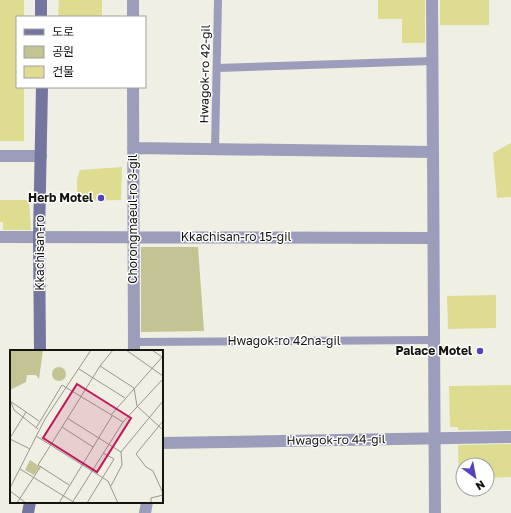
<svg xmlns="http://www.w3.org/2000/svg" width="511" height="513" font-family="'Golos Text','Noto Sans KR',sans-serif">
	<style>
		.green { fill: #c3c394 }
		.building { fill: #dddc91 }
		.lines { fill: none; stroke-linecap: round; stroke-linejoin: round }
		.lane { stroke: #9b9dbb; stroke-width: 8 }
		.street { stroke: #9b9dbb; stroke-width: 12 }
		.secondary { stroke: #7476a0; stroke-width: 12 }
		.poi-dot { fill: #5143ba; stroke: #fff; stroke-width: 1.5 }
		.labels { text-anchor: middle; stroke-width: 3; stroke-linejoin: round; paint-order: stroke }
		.street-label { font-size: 12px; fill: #141410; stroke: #fff }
		.poi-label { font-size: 12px; font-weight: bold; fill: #141410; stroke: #fff; text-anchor: end }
		.inset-road { fill: none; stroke: #97978f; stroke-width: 1 }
		.view { fill: #c2185b; fill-opacity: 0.15; stroke: #c2185b; stroke-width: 2 }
		.inset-edge { fill: none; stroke: #141410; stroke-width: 2 }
	</style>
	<rect width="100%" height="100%" fill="#efefe3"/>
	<path class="green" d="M141,247H198L204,331L141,332Z"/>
	<path class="building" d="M0,0H24V17H17V87H24V141H0Z
		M59,0H102V17H58Z
		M378,0H425V43H402V19H378Z
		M440,0H489V25H440Z
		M511,143V197L497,198L493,153Z
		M122,167L121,200L77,201V179L80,170Z
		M0,200H29L31,230H3V222H0Z
		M496,295V328L448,329L447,296Z
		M511,385V430H458V427H450L449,386Z
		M511,444V477L487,478V465H463V479H459L458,445Z"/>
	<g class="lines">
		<path class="lane" d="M217,68L432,61
			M215,149L218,0
			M134,342L434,340"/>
		<path class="street" d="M432,0L433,152
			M133,17V0
			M133,87L134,351
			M133,148L433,152L435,513
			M0,156H41
			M0,237L433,238
			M162,443L511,437
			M145,513L147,502"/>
		<path class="secondary" d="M41,0V17
			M40,351L39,237L42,87
			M28,513L30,502"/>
	</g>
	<g class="poi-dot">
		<circle cx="101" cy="198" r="4"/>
		<circle cx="480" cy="351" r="4"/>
	</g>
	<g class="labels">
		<g class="street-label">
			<text transform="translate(205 74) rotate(-89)" y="4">Hwagok-ro 42-gil</text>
			<text transform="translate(133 219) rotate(-90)" y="4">Chorongmaeul-ro 3-gil</text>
			<text x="236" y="241">Kkachisan-ro 15-gil</text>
			<text transform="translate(40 253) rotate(-90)" y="4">Kkachisan-ro</text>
			<text x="284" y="345">Hwagok-ro 42na-gil</text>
			<text transform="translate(336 440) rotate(-1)" y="4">Hwagok-ro 44-gil</text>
		</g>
		<g class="poi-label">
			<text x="93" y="202">Herb Motel</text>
			<text x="472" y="355">Palace Motel</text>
		</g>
	</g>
	<g transform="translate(10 350)">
		<rect width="153" height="153" fill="#efefe3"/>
		<path d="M0,0H33L29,29L26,25H17L16,32L0,40ZM42 24a7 7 0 1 1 14 0a7 7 0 1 1-14 0ZM20,110L30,117L24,125L15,120Z" fill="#c3c394"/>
		<path class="inset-road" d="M116,0L153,26M142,0L152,7M90,16L124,38L127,56L153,80M69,19L115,48M0,51L29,71M1,52L4,60L28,79M101,65L153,6M57,68L111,102L112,115L101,136M153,71L126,104L136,117L143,121L153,143M52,77L28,115L59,135M26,78L52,35L113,72M26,86L98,131L108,153M0,88L16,62M0,89L20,99M83,97L52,77L90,16L103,0M111,102L153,51M10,119L65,153M0,138L35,69L81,0M0,141L16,153M7,153L31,116M49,153L102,66M62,153L113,72L153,29M77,153L104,109L93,103M141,153V148L153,145"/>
		<path class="view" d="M67,34L121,68L87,122L33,88Z"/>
		<rect width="153" height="153" class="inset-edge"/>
	</g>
	<rect x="16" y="16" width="130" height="72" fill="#ffffff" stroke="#a1a19f"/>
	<rect x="24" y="29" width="20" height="6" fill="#7476a0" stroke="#a1a19f"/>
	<text x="52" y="36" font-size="12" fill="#141410">도로</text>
	<rect x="24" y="46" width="20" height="12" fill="#c3c394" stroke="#a1a19f"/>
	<text x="52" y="56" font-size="12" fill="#141410">공원</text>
	<rect x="24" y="66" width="20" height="12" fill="#dddc91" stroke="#a1a19f"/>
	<text x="52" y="76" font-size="12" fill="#141410">건물</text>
	<g transform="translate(475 477) rotate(148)"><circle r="19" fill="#ffffff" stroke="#a1a19f"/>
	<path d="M0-3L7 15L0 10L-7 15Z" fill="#5143ba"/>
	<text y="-6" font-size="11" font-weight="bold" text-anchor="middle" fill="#141410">N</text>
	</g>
</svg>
